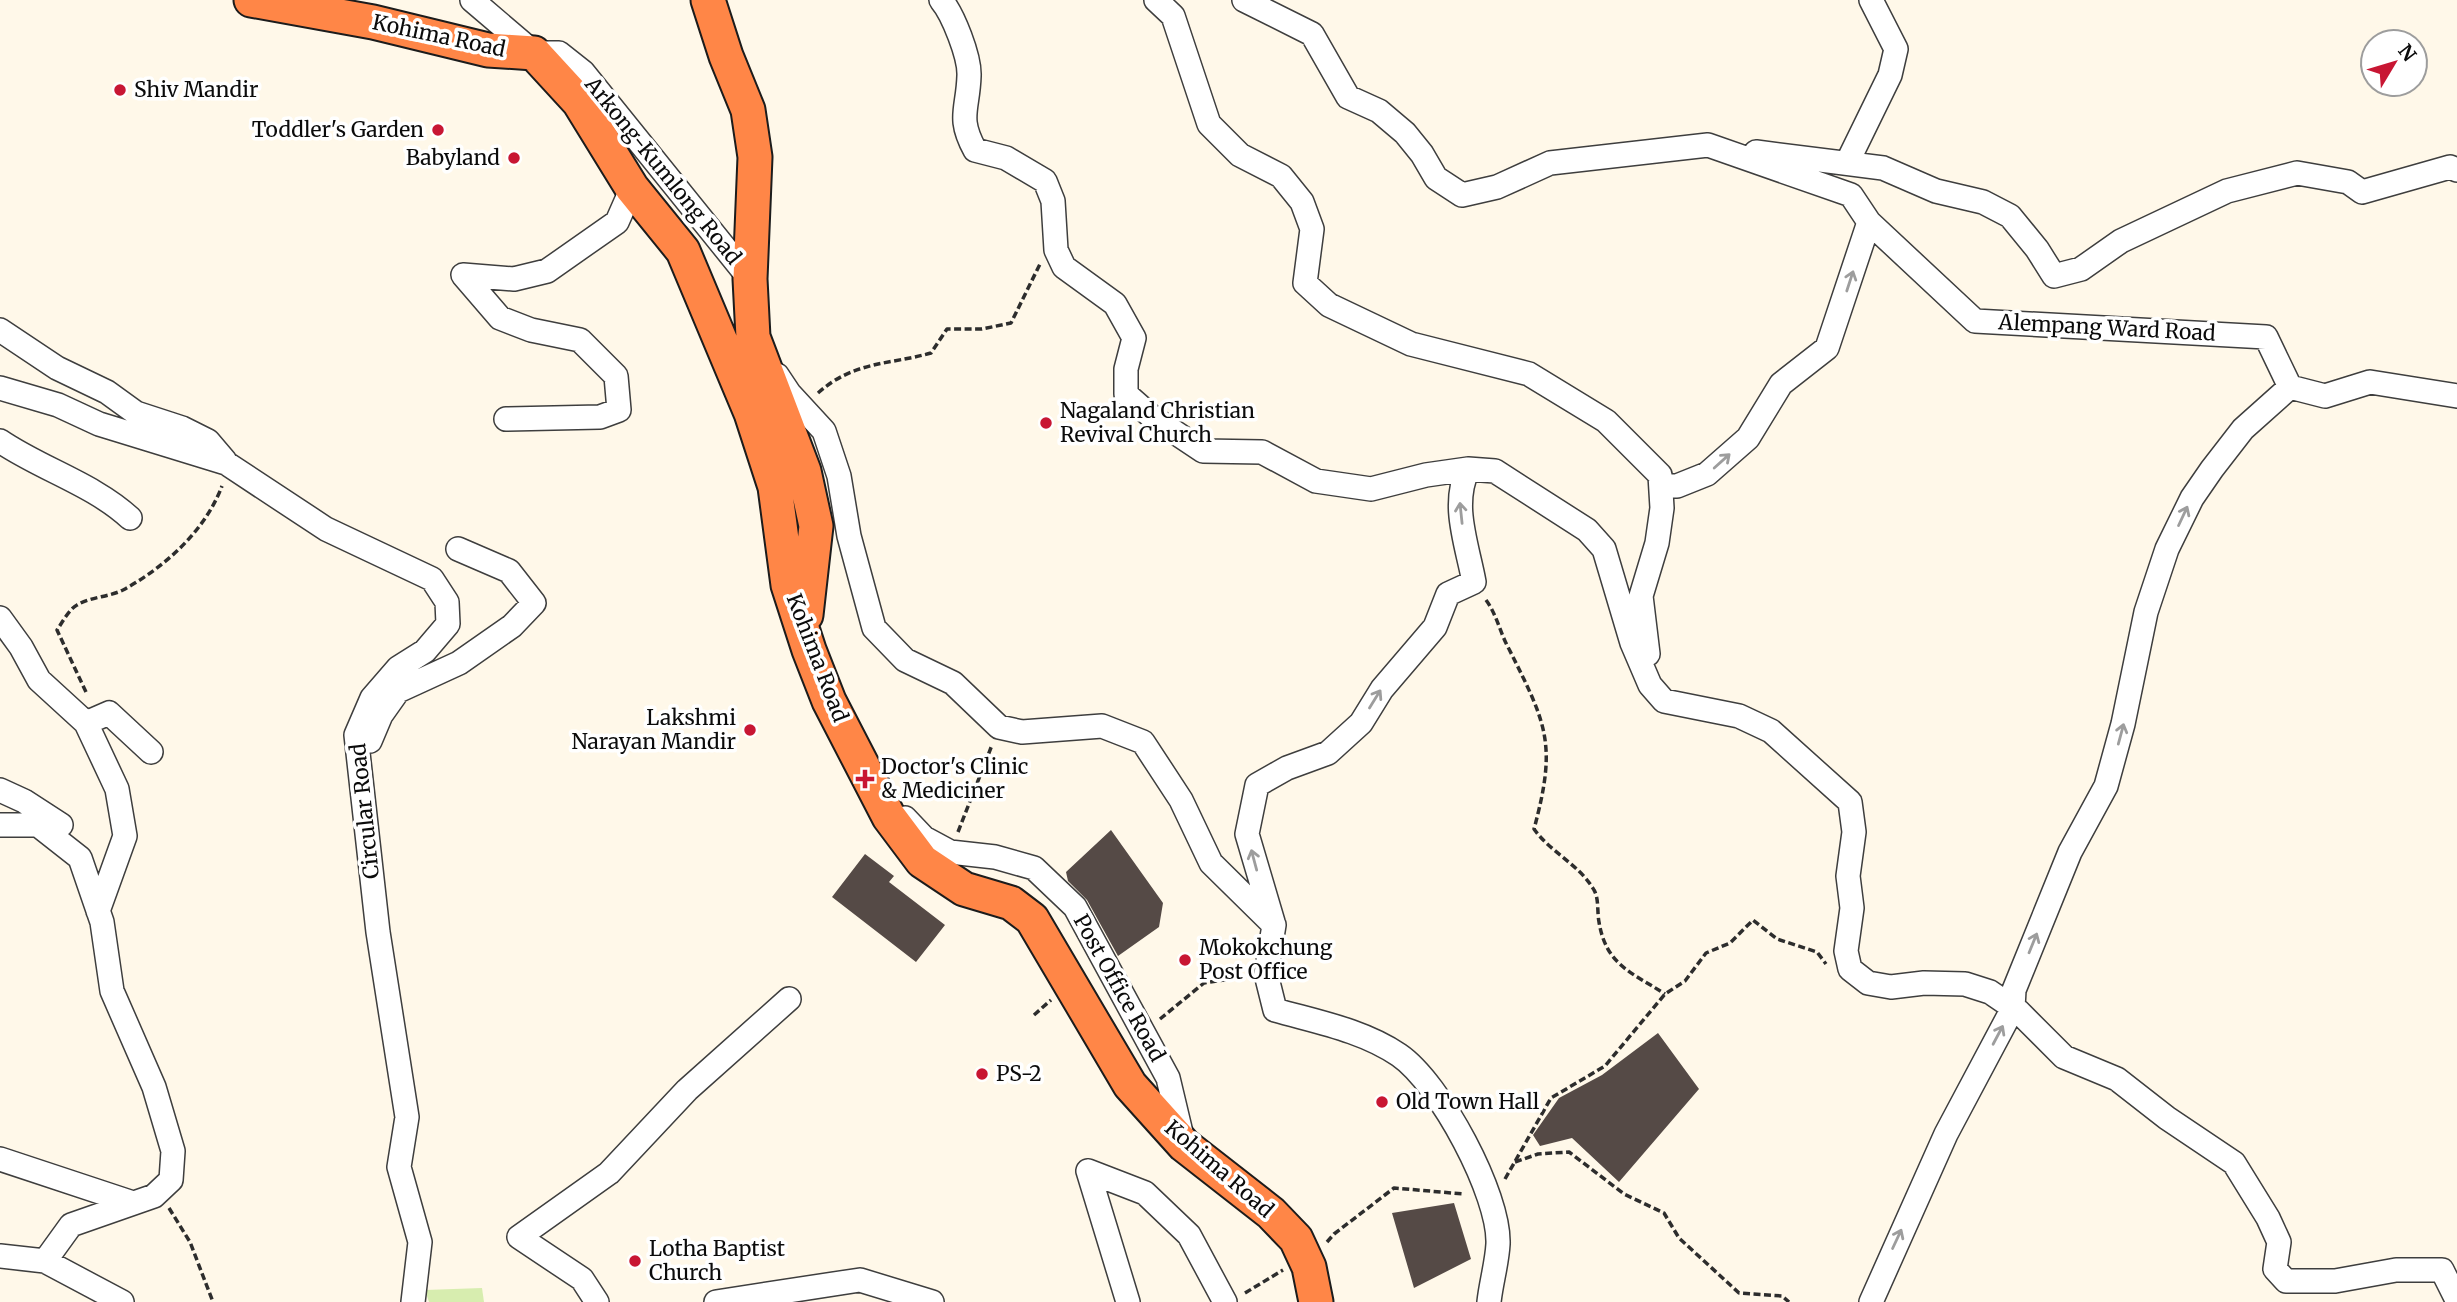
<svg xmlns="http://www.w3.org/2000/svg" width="2457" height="1302" font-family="Merriweather,serif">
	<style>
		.green { fill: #d7edaf }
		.building { fill: #554a46 }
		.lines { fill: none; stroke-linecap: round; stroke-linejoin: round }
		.minor-casing { stroke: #3e3e3e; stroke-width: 26 }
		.highway-casing { stroke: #1c1c1c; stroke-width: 37 }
		.path { stroke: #2d2d2d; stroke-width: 3.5; stroke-dasharray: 7 3.5; stroke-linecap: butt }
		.minor { stroke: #fff; stroke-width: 23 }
		.highway { stroke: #ff8647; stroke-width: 33 }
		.oneway { stroke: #9d9d9d }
		.poi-dot { fill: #c81633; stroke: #fff; stroke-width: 2.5 }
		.labels { text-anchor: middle; stroke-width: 7; stroke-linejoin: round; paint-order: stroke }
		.street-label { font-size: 21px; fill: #0b0b0b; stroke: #fff }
		.poi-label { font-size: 21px; fill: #0b0b0b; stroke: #fff; text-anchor: start }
	</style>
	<rect width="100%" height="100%" fill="#fff8e9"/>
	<path class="green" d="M482,1288L484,1302H429L425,1290Z"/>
	<path class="building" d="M1111,830L1163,903L1159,927L1118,956L1087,900L1068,881L1066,872Z
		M865,854L894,876L889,882L945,925L916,962L832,897Z
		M1658,1033L1699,1089L1619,1182L1572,1138L1540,1146L1533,1135L1559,1098L1602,1075Z
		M1454,1203L1471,1259L1414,1288L1392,1213Z"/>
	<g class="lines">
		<defs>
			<path id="minor" d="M472,0L534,53H559L583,72L750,279
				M941,0C953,14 970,57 969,76C968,110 957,117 975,150L1006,158L1045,181L1053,201L1056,250L1064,267L1115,304L1134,338L1126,369V394L1152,417L1203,451L1262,452L1316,481L1371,489L1426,475L1468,469L1495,471L1587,530L1604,549L1632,643L1650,685L1664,701L1739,716L1771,731L1850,802L1854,832L1848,876L1852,908L1846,951L1850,969L1868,983L1891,987L1924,983L1965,984L1990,992L2018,1011L2064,1057L2117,1079L2167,1118L2234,1163L2268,1218L2279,1242L2275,1269L2286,1281H2335L2396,1270H2442L2457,1300
				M1156,0L1173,16L1209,124L1240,155L1281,176L1302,202L1312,229L1305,283L1329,305L1411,344L1529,374L1606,421L1660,475L1662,508L1657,543L1641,596L1648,654
				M1244,0L1312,34L1348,97L1379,111L1405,133L1422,154L1436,178L1462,195L1497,187L1550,163L1708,145L1851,195L1869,222L1975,321L2266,337L2290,387L2325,396L2370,382L2457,396
				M1756,152L1883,168L1936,191L1983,202L2010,216L2037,249L2054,276L2081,269L2121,241L2227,191L2297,173L2348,182L2362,192L2450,167L2457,170
				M1847,163L1890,75L1896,49L1871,0
				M0,330L57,368L107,392L136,413L182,428L208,441L225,461
				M777,375L789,393L824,431L839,476L849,536L874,628L905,660L953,683L999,727L1022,732L1102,726L1143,742L1181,800L1211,863L1274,925L1266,974L1275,1010C1317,1022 1362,1030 1399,1055C1440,1083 1500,1195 1498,1244C1497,1263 1491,1283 1489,1302
				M0,388L58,405L99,424L226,463L326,529L432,579L447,602L448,624L425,651L398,668L372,698L356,735L378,932L407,1117L399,1167L420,1242L413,1302
				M506,419L600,417L619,410L616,376L580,340L531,330L500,318L463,275L514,279L547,271L617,222L632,188
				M0,441C41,469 93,484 130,518
				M1661,486H1677L1707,474L1748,438L1781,384L1827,348L1869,222
				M0,618L21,647L39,680L86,723
				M370,741L381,715L398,691L459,663L512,626L534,603L509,571L458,549
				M0,790L24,801L61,825
				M905,818L924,838L950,852L995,857L1034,868L1075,907L1168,1078L1183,1141
				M0,825H38L80,858L102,922L112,991L154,1087L173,1151L171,1180L154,1196L71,1225L45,1261L122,1302
				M98,911L125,836L117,789L86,723L109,713L151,752
				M1273,922L1247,834L1257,785L1287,768L1328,753L1361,723L1382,689L1435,627L1448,594L1474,582C1467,544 1451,505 1468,469
				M0,1159L133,1203
				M1088,1171L1145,1193L1189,1235L1225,1302
				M1088,1171L1128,1302
				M0,1256L45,1261
				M597,1302L582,1279L519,1237L609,1173L687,1090L789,999
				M716,1302L860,1280L932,1302
				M1871,1302L1946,1134L2013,1008L2014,990L2070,852L2106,786L2123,724L2146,612L2167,549L2192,498L2212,469L2243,429L2290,387"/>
			<path id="highway" d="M251,0L373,22L488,50L534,53L579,102L632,188L683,251L751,413L775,487L788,585L809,650L829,701L889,817L922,861L964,889L1011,903L1032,919L1130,1085L1184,1145L1271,1213L1296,1239L1309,1267L1316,1302
				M708,0L726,56L748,110L755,157L750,279L753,337L804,471L816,526L806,615"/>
		</defs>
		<use href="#minor" class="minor-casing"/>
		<use href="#highway" class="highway-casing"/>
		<path class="path" d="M818,393C854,361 888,365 931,353L947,329H982L1011,323L1040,264
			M1486,600C1497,615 1500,633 1509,649C1547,725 1557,744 1534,829C1551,853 1579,864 1594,890C1599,898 1597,912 1599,922C1606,965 1631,972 1665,994
			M86,692L57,630C62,623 69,609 77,605C90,597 109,597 123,590C165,567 205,531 222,486
			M958,832L992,745
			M1034,1015L1051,1000
			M1160,1019L1204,983L1244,977
			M1515,1162L1538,1154L1569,1152L1624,1194L1664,1213L1679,1238L1739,1293L1782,1296L1789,1302
			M1505,1179L1551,1098L1605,1066L1665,994L1685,981L1706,953L1730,943L1753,920L1777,939L1817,952L1826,964
			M169,1208L190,1242L213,1302
			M1327,1242L1334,1234L1394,1188L1464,1194
			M1245,1293L1283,1270"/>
		<use href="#minor" class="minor"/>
		<use href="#highway" class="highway"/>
	</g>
	<defs><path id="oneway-shaft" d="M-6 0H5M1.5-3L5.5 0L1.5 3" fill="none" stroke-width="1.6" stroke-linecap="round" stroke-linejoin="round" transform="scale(1.75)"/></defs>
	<g class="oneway">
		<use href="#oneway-shaft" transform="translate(1850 281) rotate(-72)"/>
		<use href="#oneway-shaft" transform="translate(1722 461) rotate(-42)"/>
		<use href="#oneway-shaft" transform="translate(1461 513) rotate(-96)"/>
		<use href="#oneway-shaft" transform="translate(2183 516) rotate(-65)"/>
		<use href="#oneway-shaft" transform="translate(1375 699) rotate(-58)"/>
		<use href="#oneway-shaft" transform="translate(2121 734) rotate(-75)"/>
		<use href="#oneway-shaft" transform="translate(1254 860) rotate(-105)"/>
		<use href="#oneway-shaft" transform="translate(2033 943) rotate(-68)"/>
		<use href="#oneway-shaft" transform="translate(1998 1035) rotate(-62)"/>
		<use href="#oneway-shaft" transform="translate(1897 1239) rotate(-65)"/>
	</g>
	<g class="poi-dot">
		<circle cx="120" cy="90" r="7"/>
		<circle cx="438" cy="130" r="7"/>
		<circle cx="514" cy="158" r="7"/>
		<circle cx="1046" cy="423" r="7"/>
		<circle cx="750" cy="730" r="7"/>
		<path d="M861.5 768.5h7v7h7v7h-7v7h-7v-7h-7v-7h7z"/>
		<circle cx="1185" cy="960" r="7"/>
		<circle cx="982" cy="1074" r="7"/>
		<circle cx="1382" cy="1102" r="7"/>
		<circle cx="635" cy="1261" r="7"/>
	</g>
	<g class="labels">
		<g class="street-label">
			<text transform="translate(439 36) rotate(12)" y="7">Kohima Road</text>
			<text transform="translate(663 171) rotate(51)" y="7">Arkong-Kumlong Road</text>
			<text transform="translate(2107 328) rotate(3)" y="7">Alempang Ward Road</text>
			<text transform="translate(817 658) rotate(69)" y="7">Kohima Road</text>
			<text transform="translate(365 811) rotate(-96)" y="7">Circular Road</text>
			<text transform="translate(1119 988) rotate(61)" y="7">Post Office Road</text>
			<text transform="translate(1219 1169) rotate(41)" y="7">Kohima Road</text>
		</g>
		<g class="poi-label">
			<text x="134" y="97">Shiv Mandir</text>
			<text x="424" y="137" text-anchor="end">Toddler's Garden</text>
			<text x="500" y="165" text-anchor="end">Babyland</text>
			<text x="1060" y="418">Nagaland Christian<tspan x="1060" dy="24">Revival Church</tspan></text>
			<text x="736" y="725" text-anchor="end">Lakshmi<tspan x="736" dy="24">Narayan Mandir</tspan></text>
			<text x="881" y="774">Doctor's Clinic<tspan x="881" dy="24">&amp; Mediciner</tspan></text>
			<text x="1199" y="955">Mokokchung<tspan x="1199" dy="24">Post Office</tspan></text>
			<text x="996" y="1081">PS-2</text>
			<text x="1396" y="1109">Old Town Hall</text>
			<text x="649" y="1256">Lotha Baptist<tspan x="649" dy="24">Church</tspan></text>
		</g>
	</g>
	<g transform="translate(2394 63) rotate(52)"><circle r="33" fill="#ffffff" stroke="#9d9d9d" stroke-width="2"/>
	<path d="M0-5L12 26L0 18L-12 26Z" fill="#c81633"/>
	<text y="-10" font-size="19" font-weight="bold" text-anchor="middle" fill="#0b0b0b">N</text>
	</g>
</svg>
